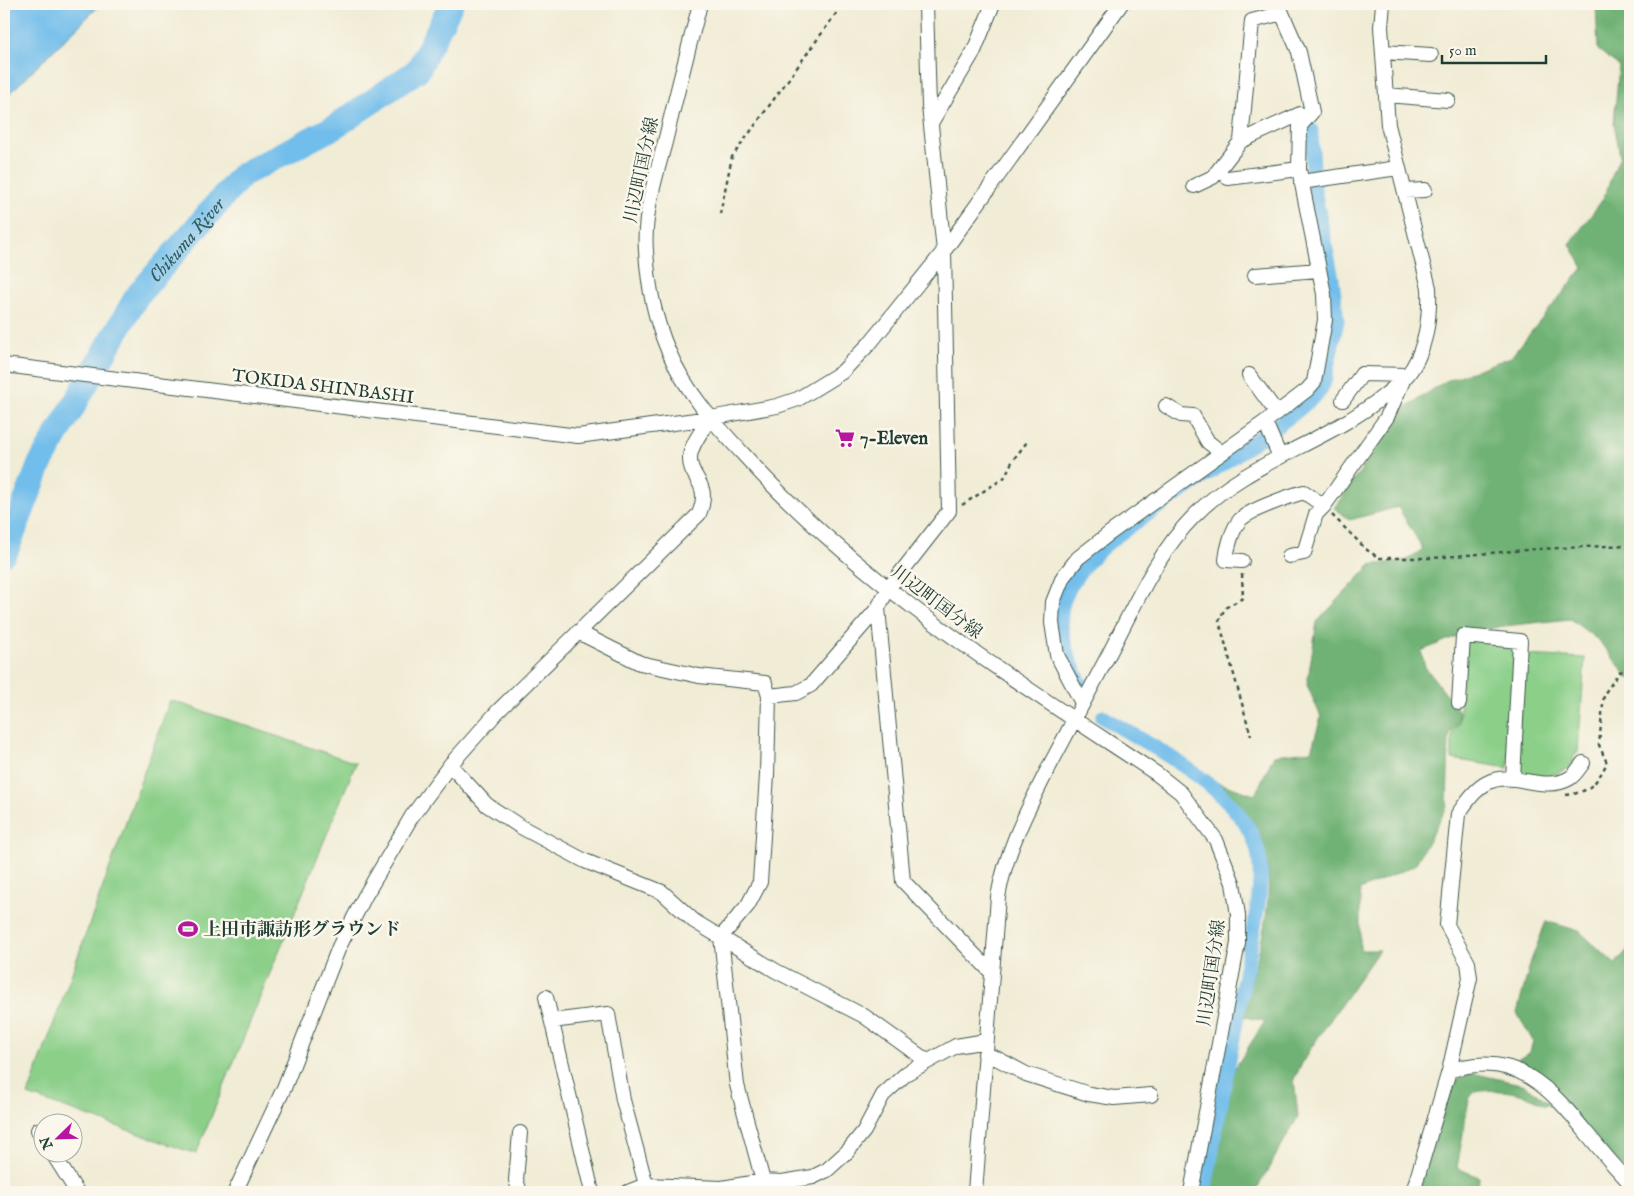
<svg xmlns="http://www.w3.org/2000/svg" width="1634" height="1196" font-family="'IM FELL English','Noto Serif JP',serif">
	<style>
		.green { fill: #8bcf89; stroke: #55865e }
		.forest { fill: #70b275; stroke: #487854 }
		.water { fill: #71bdeb; stroke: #487d90 }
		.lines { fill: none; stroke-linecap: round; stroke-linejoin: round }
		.canal { stroke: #71bdeb; stroke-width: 15 }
		.river { stroke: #71bdeb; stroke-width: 25 }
		.minor-casing { stroke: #3e574c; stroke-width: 16 }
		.path { stroke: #3e574c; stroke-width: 2.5; stroke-dasharray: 4 4; stroke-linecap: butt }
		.minor { stroke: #fff; stroke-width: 14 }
		.labels { text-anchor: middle; stroke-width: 5; stroke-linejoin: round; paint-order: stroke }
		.street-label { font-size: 18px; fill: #1f3d34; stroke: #fbf7ec }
		.poi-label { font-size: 18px; font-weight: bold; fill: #1f3d34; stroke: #fbf7ec; text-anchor: start }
		.water-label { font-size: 19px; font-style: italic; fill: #345d62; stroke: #fbf7ec }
	</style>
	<rect width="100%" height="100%" fill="#fbf7ec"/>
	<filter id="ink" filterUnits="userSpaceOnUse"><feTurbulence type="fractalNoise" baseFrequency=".02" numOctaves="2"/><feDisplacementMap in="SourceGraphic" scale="10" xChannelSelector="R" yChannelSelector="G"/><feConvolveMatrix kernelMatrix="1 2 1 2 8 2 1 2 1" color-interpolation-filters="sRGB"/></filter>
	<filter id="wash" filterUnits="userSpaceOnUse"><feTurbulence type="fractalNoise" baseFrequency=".0096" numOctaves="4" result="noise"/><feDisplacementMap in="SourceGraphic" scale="20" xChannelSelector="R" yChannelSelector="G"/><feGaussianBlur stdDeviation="1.12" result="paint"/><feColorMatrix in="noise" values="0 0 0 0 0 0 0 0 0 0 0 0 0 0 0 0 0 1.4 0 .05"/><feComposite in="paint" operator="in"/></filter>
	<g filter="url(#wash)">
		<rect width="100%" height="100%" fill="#f1ecd5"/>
		<path class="green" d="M1465,640L1515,643L1508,768L1452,759V733L1459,724Z
			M1524,655L1585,658L1578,752L1574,755L1572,766L1545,779L1516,773Z
			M170,700L356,763L196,1154L28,1095Z"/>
		<path class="forest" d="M1596,4H1630V679L1598,640L1570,619L1504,626L1464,633L1421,651L1425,667L1458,710L1459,722L1449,734L1447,807L1415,865L1360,890V950H1379L1308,1052L1294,1079L1298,1117L1255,1192H1207L1230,1076L1265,1021L1241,1016C1256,958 1288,879 1252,824C1241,807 1224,793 1210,780L1255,795L1274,755L1311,751L1321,717L1307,685L1317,622L1371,565L1407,560L1423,549L1398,507L1350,520L1334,508L1406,407L1446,381L1511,357L1583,268L1570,244L1603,199L1620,156L1614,123L1619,66L1598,50Z
			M1546,921L1579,931L1615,964L1630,947V1174L1514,1062L1530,1052L1533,1041L1517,1013L1531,961Z
			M1472,1073L1525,1085L1550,1103L1545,1105C1526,1092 1496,1088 1474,1092L1469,1099L1457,1168L1479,1177L1478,1192H1418L1453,1081Z"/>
		<path class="water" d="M4,4H101L4,99Z"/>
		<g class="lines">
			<path class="canal" d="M1081,684C1069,662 1054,625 1064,600C1082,550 1138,522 1179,493C1217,467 1255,442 1292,415L1320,391L1324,382L1337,321L1332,279L1314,190L1311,130
				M1103,717C1153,748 1238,787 1257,848C1262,866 1260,886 1258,905L1204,1192"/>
			<path class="river" id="s1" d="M4,553L7,549L40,464L137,296L242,175L336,126L418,70L451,4"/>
		</g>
	</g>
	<g filter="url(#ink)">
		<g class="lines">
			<defs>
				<path id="minor" d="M700,4C688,50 676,96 665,142C656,176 643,215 646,251C648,283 655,320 668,350C685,391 715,424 745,456C862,586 1012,678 1157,774L1181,793L1216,840L1233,883L1238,915V943L1191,1192
					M926,4L929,106L944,251L949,511L888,589L878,608L903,881L992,973
					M1278,4L1299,52L1312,112L1300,126L1299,169L1324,294L1325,320L1314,382L1307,390L1265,422L1280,457
					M1282,13L1252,21L1241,141L1300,114L1306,119
					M1383,52L1431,55
					M1386,95L1448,100
					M931,123L974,51L993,4
					M1228,178L1299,169
					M1301,182L1398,168
					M1194,186L1213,177L1241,141
					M1405,191L1425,190
					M1255,275L1319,270
					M4,365L578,436L710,418L777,406L798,399L842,372L870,343L944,251L1121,4
					M1249,375L1277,413
					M1343,400L1362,374L1407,375
					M1166,406L1181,415L1193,416L1208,442L1222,453
					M1289,556L1304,553L1316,514L1324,506L1387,417L1402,383
					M1242,561L1226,560C1227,549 1232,529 1240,520C1249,510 1290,496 1304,492L1324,506
					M578,632L640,663L699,676L765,683L769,696L767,775L760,882L748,905L721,937L737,1085L763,1181
					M769,696L796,693L811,685L878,608
					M1082,703L1057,655L1052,623L1053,602L1063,577L1078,558L1110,533L1265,422
					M1459,703L1463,636L1520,641L1513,779
					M450,765L487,805L521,827L585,861L662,892L694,921L776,971L864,1016L927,1061
					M546,997L592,1192
					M552,1021L608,1014L623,1100L646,1185
					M985,1054L998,1059L1026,1074L1089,1094L1114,1098L1151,1095
					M1449,1071C1516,1048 1551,1089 1589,1136C1602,1152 1616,1168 1630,1183
					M38,1130L42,1138
					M53,1154L77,1192
					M235,1192L284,1088L339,947L365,896L412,816L450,765L498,711L699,514C712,482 689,479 690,458C690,445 703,430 710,418
					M520,1192L516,1180L520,1133
					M628,1192L646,1185L722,1188L763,1181L782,1182L813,1177L827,1170L848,1151L864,1131L883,1095L907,1073L956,1046L986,1041
					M975,1192L998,897C1006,850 1028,809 1049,767C1069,730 1088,693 1108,656C1133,609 1156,554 1194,516C1247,461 1327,443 1385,395C1396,386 1406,379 1413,367C1427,344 1430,314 1429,288L1388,125L1381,27L1383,4
					M1413,1192L1449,1071L1470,978L1468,963L1447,925L1458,814C1466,803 1475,789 1487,783C1512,769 1543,794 1570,778C1575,775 1579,768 1583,763"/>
			</defs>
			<use href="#minor" class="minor-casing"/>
			<path class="path" d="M1294,7L1301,4
				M720,214L732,157L843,4
				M962,505L1004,478L1013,460L1027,442
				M1332,515L1367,550L1379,558H1432L1537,549L1630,545
				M1242,574L1243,598L1225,608L1219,621L1251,736
				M1566,795C1590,792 1596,784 1607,763L1599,745L1604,694L1620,672L1630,667"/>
			<use href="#minor" class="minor"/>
		</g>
	</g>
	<defs>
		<symbol id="supermarket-bare" viewBox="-9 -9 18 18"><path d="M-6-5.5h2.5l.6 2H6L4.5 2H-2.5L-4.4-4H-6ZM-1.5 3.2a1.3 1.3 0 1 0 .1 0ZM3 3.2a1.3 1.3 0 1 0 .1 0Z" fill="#b5179e" stroke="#fbf7ec" stroke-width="2.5" paint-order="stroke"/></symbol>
		<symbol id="stadium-bare" viewBox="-9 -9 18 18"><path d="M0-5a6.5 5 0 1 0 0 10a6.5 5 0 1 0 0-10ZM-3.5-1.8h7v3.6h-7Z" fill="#b5179e" stroke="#fbf7ec" stroke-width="2.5" paint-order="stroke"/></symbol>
	</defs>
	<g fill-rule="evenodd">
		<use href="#supermarket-bare" x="831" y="424" width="28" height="28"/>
		<use href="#stadium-bare" x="174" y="915" width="28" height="28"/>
	</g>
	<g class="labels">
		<g class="street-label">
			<text transform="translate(641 170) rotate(-78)" y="6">川辺町国分線</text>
			<text transform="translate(323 386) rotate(7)" y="6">TOKIDA SHINBASHI</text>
			<text transform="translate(937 602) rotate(37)" y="6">川辺町国分線</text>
			<text transform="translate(1211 973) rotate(-82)" y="6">川辺町国分線</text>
		</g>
		<g class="poi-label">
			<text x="860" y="444">7-Eleven</text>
			<text x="203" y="935">上田市諏訪形グラウンド</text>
		</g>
		<g class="water-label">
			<text dy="7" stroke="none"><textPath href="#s1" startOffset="365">Chikuma River</textPath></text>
		</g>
	</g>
	<rect width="1634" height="1196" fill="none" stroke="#fbf7ec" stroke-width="20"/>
	<g transform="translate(58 1138) rotate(247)"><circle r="24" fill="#fbf7ec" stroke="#a3ada2"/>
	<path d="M0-4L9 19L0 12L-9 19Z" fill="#b5179e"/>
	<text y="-8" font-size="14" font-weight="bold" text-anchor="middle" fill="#1f3d34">N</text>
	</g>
	<path d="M1442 55v8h104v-8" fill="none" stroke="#1f3d34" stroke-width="2.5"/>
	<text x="1449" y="55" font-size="15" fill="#1f3d34" stroke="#fbf7ec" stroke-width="4" paint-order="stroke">50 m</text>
</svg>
